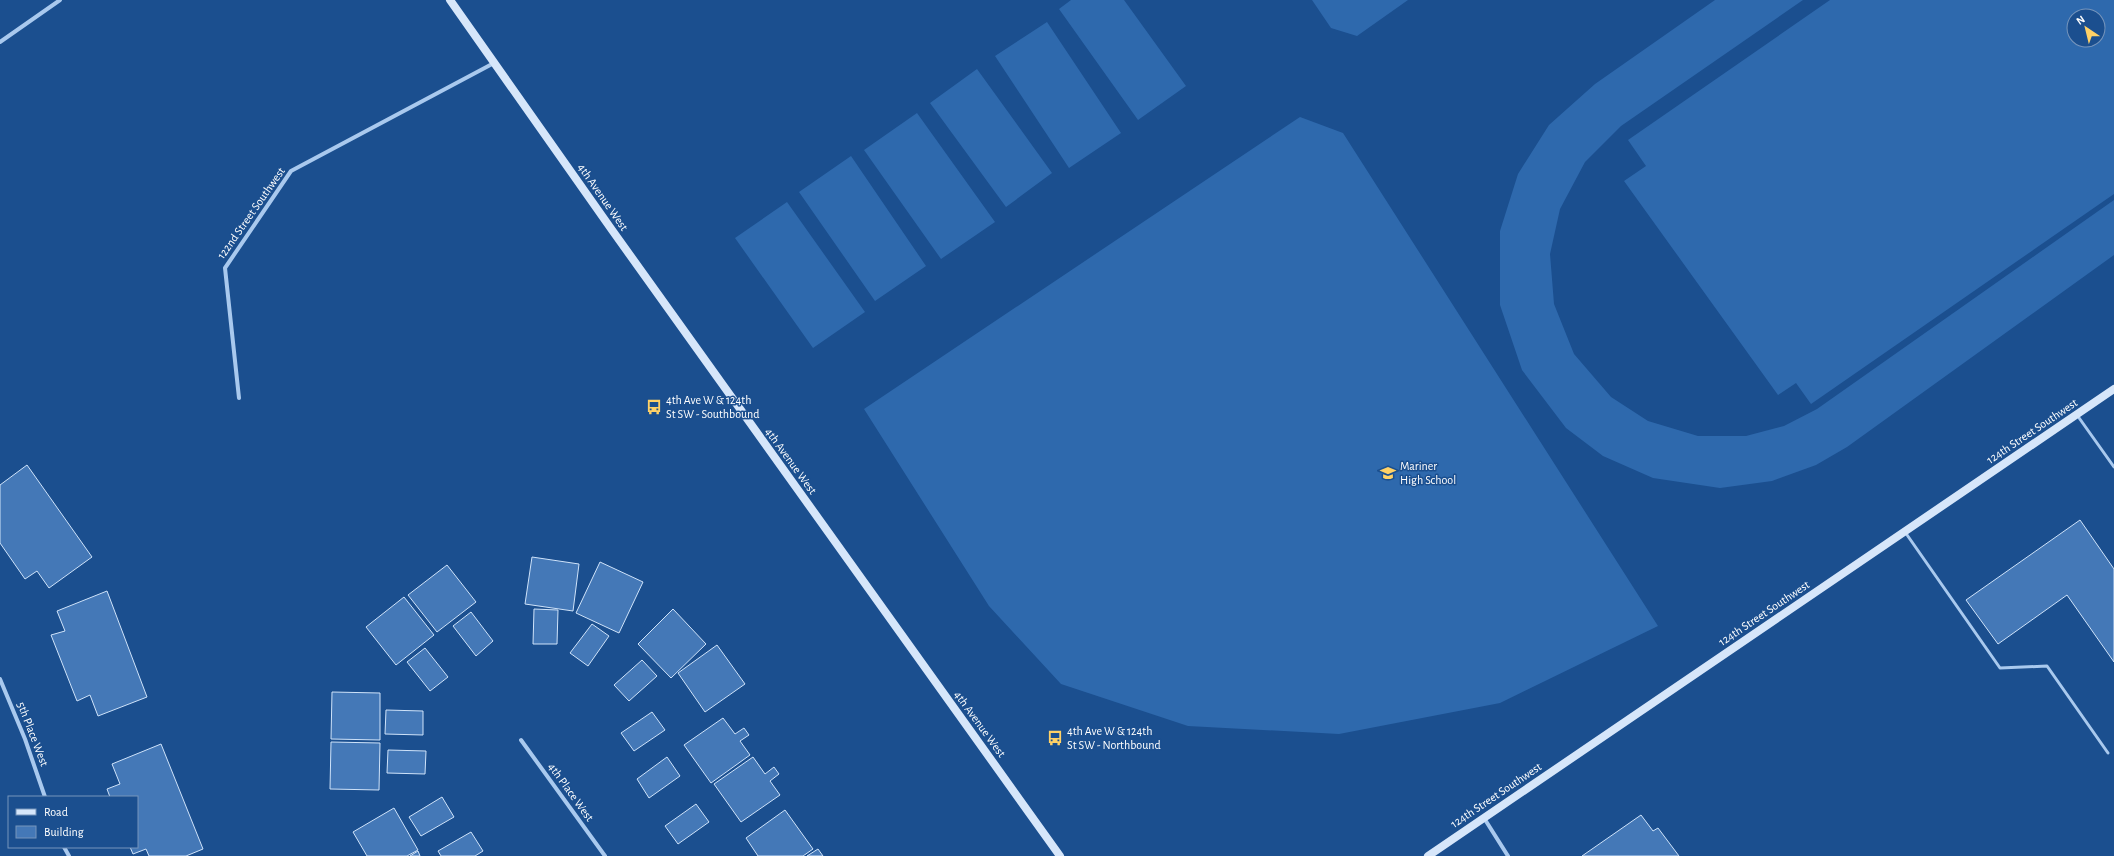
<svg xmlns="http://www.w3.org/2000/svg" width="2114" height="856" font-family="'Alegreya Sans',sans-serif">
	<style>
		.garden { fill: #2e69ad; fill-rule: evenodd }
		.building { fill: #4478b7; stroke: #cfe3fa }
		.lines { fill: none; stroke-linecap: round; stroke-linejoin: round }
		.lane { stroke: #a9c9ee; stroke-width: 3 }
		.street { stroke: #a9c9ee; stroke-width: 4 }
		.secondary { stroke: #d6e6fa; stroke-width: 8 }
		.labels { text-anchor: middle; stroke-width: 3; stroke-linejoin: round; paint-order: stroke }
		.street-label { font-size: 12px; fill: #fff; stroke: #1b4f8f }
		.poi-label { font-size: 12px; fill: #fff; stroke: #1b4f8f; text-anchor: start }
	</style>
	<rect width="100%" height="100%" fill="#1b4f8f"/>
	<path class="garden" d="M1071,0H1124L1186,86L1138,120L1059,9Z
		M1312,0H1408L1357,36L1331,28Z
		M1715,0H1803L1621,126L1585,162L1560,209L1550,254L1554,304L1574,354L1611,397L1648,421L1698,436H1746L1784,426L1817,409L2114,200V255L1847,447L1816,465L1772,481L1720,488L1653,478L1603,456L1566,428L1522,370L1500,305V231L1518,174L1549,125L1595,84Z
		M1830,0H2114V194L1811,404L1796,383L1778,395L1624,181L1646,166L1628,140ZM2074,16H2098V40H2074Z
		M1047,22L1121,133L1069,168L995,56Z
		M977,69L1052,173L1006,207L930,103Z
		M917,113L995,222L941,259L864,150Z
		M1300,117L1343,133L1658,626L1500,703L1339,734L1188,726L1061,684L989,606L864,409Z
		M851,156L926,266L875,301L799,192Z
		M787,202L865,312L813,348L735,238Z"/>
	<path class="building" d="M27,465L92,557L49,588L37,571L25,579L0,543V485Z
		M2080,520L2114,569V662L2067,595L1998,644L1966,600Z
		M532,557L579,564L573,611L525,604Z
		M600,562L643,582L619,633L576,613Z
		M447,565L476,602L437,632L408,595Z
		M107,591L147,697L98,716L90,695L77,701L51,635L65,631L57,611Z
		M404,597L434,635L396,665L366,627Z
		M534,609L558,610L557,644H533Z
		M673,609L706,644L671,678L638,644Z
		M471,612L493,641L476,656L453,626Z
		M592,624L609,636L588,666L570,653Z
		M717,645L745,684L705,712L678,673Z
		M425,648L448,677L430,691L407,662Z
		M642,660L657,676L629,701L614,685Z
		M332,692L380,693V740L331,739Z
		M386,710L423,711V735L385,734Z
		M652,712L665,730L634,751L621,733Z
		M723,718L735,734L744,728L749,735L740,741L750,755L711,783L684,745Z
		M331,742L380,743L379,790L330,789Z
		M161,744L203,849L186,856H149L146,849L133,854L130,847H137V797H110L107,789L120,784L112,764Z
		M388,750L426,751L425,774L387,773Z
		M667,757L680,776L649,798L637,779Z
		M753,757L765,774L774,767L779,774L770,781L780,795L741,822L714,784Z
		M442,797L454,817L421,836L409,817Z
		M696,804L709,822L678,844L665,826Z
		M394,808L418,850L407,856H367L353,832Z
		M785,810L813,849L803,856H758L746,838Z
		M1641,815L1653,831L1658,828L1679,856H1582Z
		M471,832L483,851L475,856H441L438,851Z
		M818,849L823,856H807Z
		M418,851L420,856H410Z"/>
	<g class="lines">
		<path class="lane" d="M2077,415L2114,467
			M1905,532L2000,668L2047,666L2108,753"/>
		<path class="street" d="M0,42L60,0
			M239,398L225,268L291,171L494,63
			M0,679L25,739L45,797
			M521,740L605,856
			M1484,818L1508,856
			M64,847L69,856"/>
		<path class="secondary" d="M450,0L612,230L1060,856
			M1428,856L2114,389"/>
	</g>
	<defs>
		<symbol id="bus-bare" viewBox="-9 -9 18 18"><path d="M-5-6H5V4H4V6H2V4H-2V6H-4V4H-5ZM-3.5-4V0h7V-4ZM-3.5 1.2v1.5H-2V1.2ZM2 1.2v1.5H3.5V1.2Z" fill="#ffd166" stroke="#1b4f8f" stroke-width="2.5" paint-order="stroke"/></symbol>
		<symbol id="school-bare" viewBox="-9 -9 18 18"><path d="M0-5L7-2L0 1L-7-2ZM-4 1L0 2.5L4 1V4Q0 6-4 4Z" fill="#ffd166" stroke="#1b4f8f" stroke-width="2.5" paint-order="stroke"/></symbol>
	</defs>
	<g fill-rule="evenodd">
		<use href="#bus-bare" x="643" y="396" width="22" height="22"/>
		<use href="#school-bare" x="1377" y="462" width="22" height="22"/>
		<use href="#bus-bare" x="1044" y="727" width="22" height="22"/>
	</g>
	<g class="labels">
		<g class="street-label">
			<text transform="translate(603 197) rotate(55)" y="4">4th Avenue West</text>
			<text transform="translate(251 213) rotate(-55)" y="4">122nd Street Southwest</text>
			<text transform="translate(2032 431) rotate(-34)" y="4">124th Street Southwest</text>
			<text transform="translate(791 461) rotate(54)" y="4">4th Avenue West</text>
			<text transform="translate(1764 613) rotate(-34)" y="4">124th Street Southwest</text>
			<text transform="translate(980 724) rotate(54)" y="4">4th Avenue West</text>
			<text transform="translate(33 734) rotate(69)" y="4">5th Place West</text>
			<text transform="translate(571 792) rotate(54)" y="4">4th Place West</text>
			<text transform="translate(1496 795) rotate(-34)" y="4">124th Street Southwest</text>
		</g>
		<g class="poi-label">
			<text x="666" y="404">4th Ave W &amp; 124th<tspan x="666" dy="14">St SW - Southbound</tspan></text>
			<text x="1400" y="470">Mariner<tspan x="1400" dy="14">High School</tspan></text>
			<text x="1067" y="735">4th Ave W &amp; 124th<tspan x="1067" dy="14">St SW - Northbound</tspan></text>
		</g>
	</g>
	<rect x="8" y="796" width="130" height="52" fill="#1b4f8f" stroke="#7695bc"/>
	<rect x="16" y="809" width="20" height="6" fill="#d6e6fa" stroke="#7695bc"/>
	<text x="44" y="816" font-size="12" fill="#ffffff">Road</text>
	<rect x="16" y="826" width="20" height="12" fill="#4478b7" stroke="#7695bc"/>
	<text x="44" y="836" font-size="12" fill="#ffffff">Building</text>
	<g transform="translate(2086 28) rotate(325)"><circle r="19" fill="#1b4f8f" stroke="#7695bc"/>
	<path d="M0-3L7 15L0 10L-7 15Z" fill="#ffd166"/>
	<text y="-6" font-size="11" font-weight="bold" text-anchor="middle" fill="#ffffff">N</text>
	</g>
</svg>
